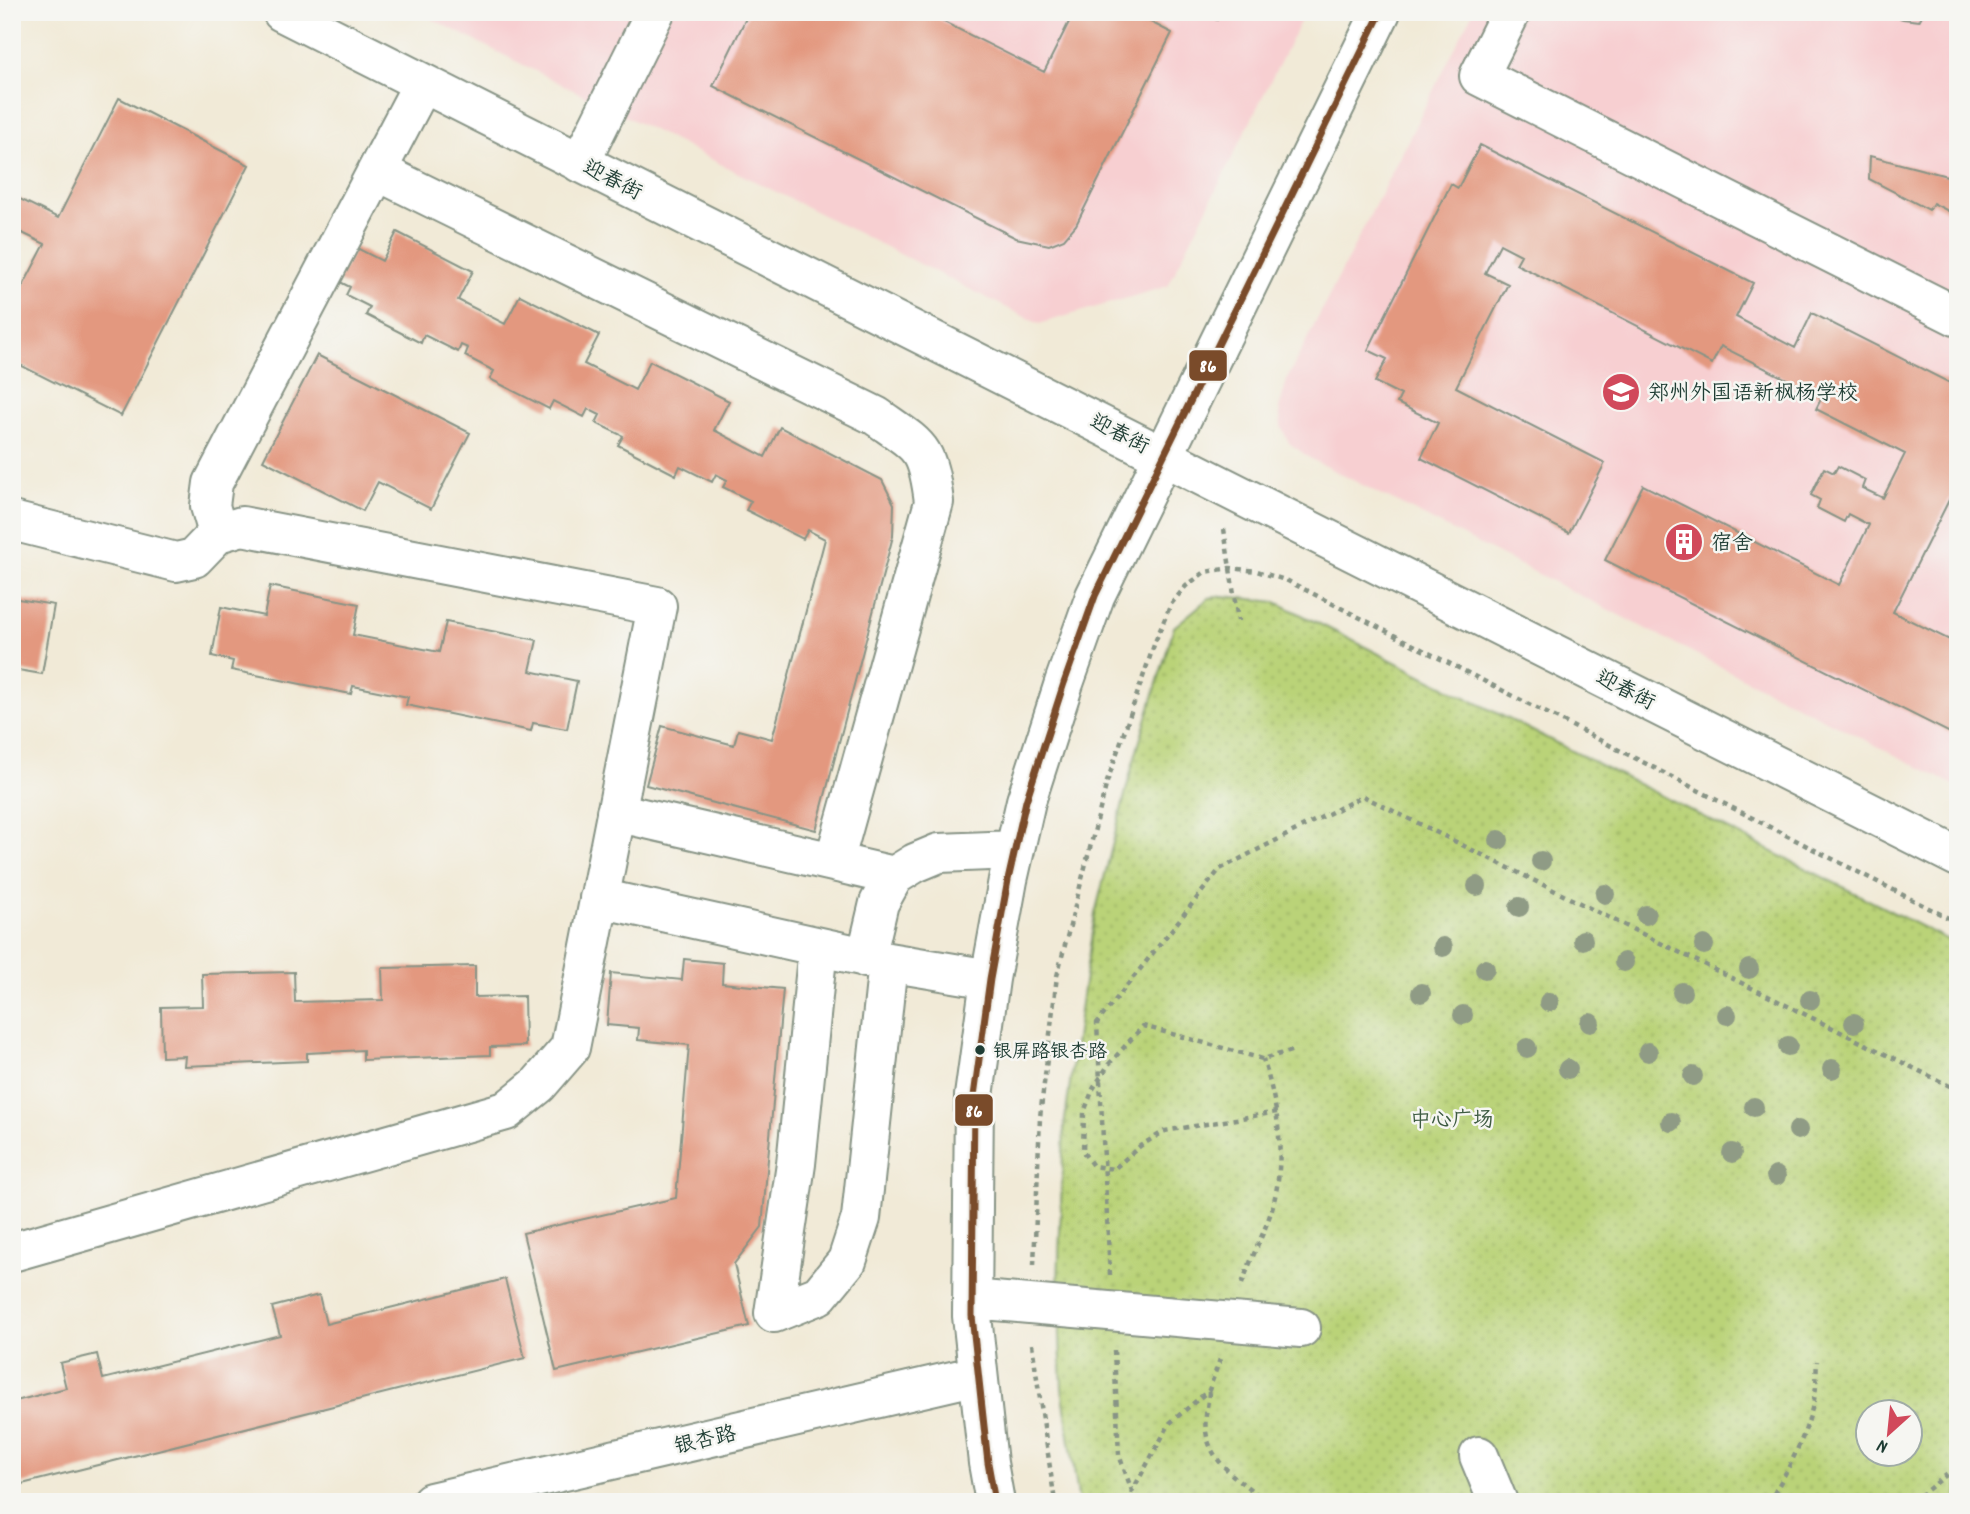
<svg xmlns="http://www.w3.org/2000/svg" width="1970" height="1514" font-family="Dekko,'LXGW WenKai TC',sans-serif">
	<style>
		.built { fill: #f7cfd1 }
		.park { fill: url(#park-dots); stroke: #6c8856; stroke-width: 2; fill-rule: evenodd }
		.building { fill: #e3987f }
		.lines { fill: none; stroke-linecap: round; stroke-linejoin: round }
		.minor-casing { stroke: #889486; stroke-width: 42 }
		.path { stroke: #889486; stroke-width: 4.5; stroke-dasharray: 5 5; stroke-linecap: butt }
		.minor { stroke: #fff; stroke-width: 38 }
		.bus-1-casing { stroke: #f6f6f2; stroke-width: 12 }
		.bus-1 { stroke: #7a4b2a; stroke-width: 7 }
		.tree { fill: #8f9b85 }
		.bus-dot { fill: #1f3d34; stroke: #f6f6f2; stroke-width: 2.5 }
		.labels { text-anchor: middle; stroke-width: 5; stroke-linejoin: round; paint-order: stroke }
		.bus-label { font-size: 19px; fill: #1f3d34; stroke: #f6f6f2; text-anchor: start }
		.street-label { font-size: 21px; fill: #1f3d34; stroke: #f6f6f2 }
		.poi-label { font-size: 21px; fill: #1f3d34; stroke: #f6f6f2; text-anchor: start }
		.park-label { font-size: 21px; fill: #3e5b42; stroke: #f6f6f2 }
		.line-badge { stroke: #f6f6f2; stroke-width: 2.5 }
		.badge-label { font-size: 19px; text-anchor: middle; font-weight: bold; fill: #fff }
	</style>
	<defs>
		<pattern id="park-dots" width="8" height="8" patternUnits="userSpaceOnUse" patternTransform="scale(1.75)"><rect width="8" height="8" fill="#bad378"/><path d="M2 2h.1M6 6h.1" fill="none" stroke="#9fb668" stroke-width="1.8" stroke-linecap="round"/></pattern>
	</defs>
	<rect width="100%" height="100%" fill="#f6f6f2"/>
	<filter id="ink" filterUnits="userSpaceOnUse"><feTurbulence type="fractalNoise" baseFrequency=".0143" numOctaves="2"/><feDisplacementMap in="SourceGraphic" scale="14" xChannelSelector="R" yChannelSelector="G"/><feConvolveMatrix kernelMatrix="1 2 1 2 8 2 1 2 1" color-interpolation-filters="sRGB"/></filter>
	<filter id="wash" filterUnits="userSpaceOnUse"><feTurbulence type="fractalNoise" baseFrequency=".00686" numOctaves="4" result="noise"/><feDisplacementMap in="SourceGraphic" scale="28" xChannelSelector="R" yChannelSelector="G"/><feGaussianBlur stdDeviation="1.57" result="paint"/><feColorMatrix in="noise" values="0 0 0 0 0 0 0 0 0 0 0 0 0 0 0 0 0 1.4 0 .05"/><feComposite in="paint" operator="in"/></filter>
	<g filter="url(#wash)">
		<rect width="100%" height="100%" fill="#f1ead7"/>
		<path class="built" d="M418,12H1305L1168,286L1039,324Z
			M1473,12H1958V787L1311,459L1289,443L1281,426L1279,408L1288,377Z"/>
		<path class="park" d="M1225,596L1276,602L1958,945V1502H1079L1062,1388L1058,1283L1064,1127L1082,996L1095,914L1132,767L1174,627L1209,598ZM1868,1412H1910V1454H1868Z"/>
		<g id="blocks">
			<path class="building" d="M749,12H924L1044,72L1074,12H1131L1172,33L1076,225L1064,239L1049,245L1016,238L713,86Z
				M1201,12H1221L1217,20Z
				M1882,12H1924L1919,21L1903,19Z
				M119,98L249,165L121,416L12,361V307L45,244L12,228V195L58,218Z
				M1480,145L1753,283L1736,317L1795,348L1812,313L1958,387V482L1893,612L1958,644V737L1605,560L1643,485L1839,585L1869,525L1848,514L1844,522L1817,508L1820,500L1811,495L1824,468L1834,473L1838,466L1865,480L1862,488L1883,498L1905,454L1816,409L1822,397L1721,346L1712,364L1516,264L1521,255L1500,244L1485,273L1508,284L1456,387L1605,463L1569,533L1421,458L1438,423L1397,403L1401,395L1375,382L1387,359L1368,350L1451,184L1458,188Z
				M1958,154V216L1933,203L1929,210L1869,179L1870,156L1947,176Z
				M397,232L473,271L458,300L505,324L520,295L599,335L584,364L635,390L650,361L729,401L714,430L765,457L780,427L882,480L894,504L893,536L816,830L646,785L662,726L734,745L738,730L772,739L825,539L808,530L803,539L746,510L751,501L723,487L727,480L716,474L712,482L680,466L676,475L618,445L623,436L596,423L600,415L588,409L584,417L553,401L549,409L490,379L494,371L465,356L468,348L461,345L458,352L424,335L421,343L366,315L370,307L346,295L350,287L338,281L355,247L382,261Z
				M317,355L470,433L431,509L378,482L363,511L263,460Z
				M270,586L359,604L353,635L439,652L446,622L537,640L530,671L577,681L567,729L533,723L531,731L406,705L408,697L353,686L351,694L231,670L233,661L212,656L221,607L264,616Z
				M12,598L54,605L42,674L12,669Z
				M684,959L723,963L722,983L783,989L762,1227L734,1264L749,1326L556,1371L523,1233L676,1198L689,1045L638,1040L639,1028L607,1025L611,973L682,980Z
				M475,966V997L524,996L525,1046L490,1047V1055L363,1060V1050L307,1053V1061L184,1066L185,1056L162,1057L161,1007L203,1006L202,974L294,972L295,1002L383,1000L382,968Z
				M505,1279L525,1358L22,1484L12,1445V1402L66,1388L60,1363L97,1354L103,1379L280,1335L272,1307L319,1295L326,1324Z"/>
		</g>
	</g>
	<g filter="url(#ink)">
		<use href="#blocks" fill-opacity="0" stroke="#889486" stroke-width="2"/>
		<g class="lines">
			<defs>
				<path id="minor" d="M282,12L1958,857
					M1511,12L1479,76L1958,317
					M580,163L655,12
					M377,171L876,416C921,448 927,446 934,502L834,862
					M12,521L176,562L194,558L218,533L242,526L657,606L570,1048L538,1085L506,1111L12,1252
					M218,533L210,506L213,483L423,83
					M616,812L894,876
					M599,898L888,962L990,979
					M866,958L879,903L894,876L915,863L939,853L1015,850
					M972,1299L1301,1328
					M774,1313L819,1295L847,1261L861,1218L888,962
					M774,1313L796,1164L818,947
					M1479,1456L1498,1502
					M431,1502L978,1375
					M995,1502L988,1463L972,1316L974,1096L990,979L1008,880L1026,801L1064,683L1095,596L1381,12"/>
			</defs>
			<use href="#minor" class="minor-casing"/>
			<path class="path" d="M1224,529L1238,621
				M1277,1112L1165,1131L1140,1146L1114,1169L1093,1166L1083,1152L1084,1112L1093,1089L1109,1064L1143,1026L1263,1059L1294,1050
				M1034,1265L1040,1117L1057,976L1107,782L1155,642L1171,604L1186,586L1205,572L1230,568L1257,571L1288,581L1958,923
				M1110,1275L1097,1023L1220,869L1363,796L1958,1090
				M1242,1284C1249,1263 1259,1244 1267,1223C1288,1170 1280,1111 1263,1059
				M1032,1344L1055,1502
				M1114,1350L1119,1455L1136,1502
				M1209,1392C1208,1405 1204,1419 1206,1431C1210,1465 1244,1483 1267,1502
				M1126,1502L1170,1423L1209,1390L1220,1359
				M1769,1502C1788,1470 1809,1432 1815,1394C1817,1384 1816,1372 1817,1361
				M1912,1502L1958,1466"/>
			<use href="#minor" class="minor"/>
			<defs>
				<path id="bus-1" d="M995,1502L988,1463L972,1316L974,1096L990,979L1008,880L1026,801L1064,683L1095,596L1381,12"/>
			</defs>
			<use href="#bus-1" class="bus-1-casing"/>
			<use href="#bus-1" class="bus-1"/>
		</g>
		<g class="tree">
			<circle cx="1499" cy="840" r="10"/>
			<circle cx="1541" cy="861" r="10"/>
			<circle cx="1477" cy="886" r="10"/>
			<circle cx="1605" cy="894" r="10"/>
			<circle cx="1519" cy="907" r="10"/>
			<circle cx="1646" cy="915" r="10"/>
			<circle cx="1583" cy="940" r="10"/>
			<circle cx="1704" cy="945" r="10"/>
			<circle cx="1443" cy="947" r="10"/>
			<circle cx="1624" cy="962" r="10"/>
			<circle cx="1485" cy="969" r="10"/>
			<circle cx="1749" cy="969" r="10"/>
			<circle cx="1682" cy="992" r="10"/>
			<circle cx="1421" cy="993" r="10"/>
			<circle cx="1810" cy="1000" r="10"/>
			<circle cx="1549" cy="1002" r="10"/>
			<circle cx="1463" cy="1015" r="10"/>
			<circle cx="1727" cy="1015" r="10"/>
			<circle cx="1590" cy="1023" r="10"/>
			<circle cx="1854" cy="1023" r="10"/>
			<circle cx="1788" cy="1046" r="10"/>
			<circle cx="1527" cy="1048" r="10"/>
			<circle cx="1648" cy="1052" r="10"/>
			<circle cx="1568" cy="1069" r="10"/>
			<circle cx="1832" cy="1069" r="10"/>
			<circle cx="1693" cy="1076" r="10"/>
			<circle cx="1754" cy="1107" r="10"/>
			<circle cx="1671" cy="1122" r="10"/>
			<circle cx="1798" cy="1130" r="10"/>
			<circle cx="1732" cy="1153" r="10"/>
			<circle cx="1776" cy="1176" r="10"/>
		</g>
	</g>
	<defs>
		<symbol id="school-disc" viewBox="-11 -11 22 22"><circle r="9.5" fill="#d1495b" stroke="#f6f6f2"/><path d="M0-5L7-2L0 1L-7-2ZM-4 1L0 2.5L4 1V4Q0 6-4 4Z" fill="#fff"/></symbol>
		<symbol id="building-disc" viewBox="-11 -11 22 22"><circle r="9.5" fill="#d1495b" stroke="#f6f6f2"/><path d="M-4-6H4V6H1V3H-1V6H-4ZM-2.5-4.3h1.7v1.8h-1.7ZM.8-4.3h1.7v1.8H.8ZM-2.5-1h1.7V.8h-1.7ZM.8-1h1.7V.8H.8Z" fill="#fff"/></symbol>
	</defs>
	<g fill-rule="evenodd">
		<use href="#school-disc" x="1599" y="370" width="44" height="44"/>
		<use href="#building-disc" x="1662" y="520" width="44" height="44"/>
	</g>
	<circle class="bus-dot" cx="980" cy="1050" r="6"/>
	<g class="labels">
		<g class="bus-label">
			<text x="993" y="1057">银屏路银杏路</text>
		</g>
		<g class="street-label">
			<text transform="translate(613 179) rotate(27)" y="7">迎春街</text>
			<text transform="translate(1120 433) rotate(27)" y="7">迎春街</text>
			<text transform="translate(1626 689) rotate(27)" y="7">迎春街</text>
			<text transform="translate(705 1439) rotate(-13)" y="7">银杏路</text>
		</g>
		<g class="poi-label">
			<text x="1648" y="399">郑州外国语新枫杨学校</text>
			<text x="1711" y="549">宿舍</text>
		</g>
		<g class="park-label">
			<text x="1452" y="1126">中心广场</text>
		</g>
	</g>
	<g class="line-badge">
		<rect x="1188" y="349" width="40" height="33" rx="7" fill="#7a4b2a"/>
		<rect x="954" y="1093" width="40" height="34" rx="7" fill="#7a4b2a"/>
	</g>
	<g class="badge-label">
		<text x="1208" y="372">86</text>
		<text x="974" y="1117">86</text>
	</g>
	<rect width="1970" height="1514" fill="none" stroke="#f6f6f2" stroke-width="42"/>
	<g transform="translate(1889 1433) rotate(207)"><circle r="33" fill="#f6f6f2" stroke="#a0aca6" stroke-width="2"/>
	<path d="M0-5L12 26L0 18L-12 26Z" fill="#d1495b"/>
	<text y="-10" font-size="19" font-weight="bold" text-anchor="middle" fill="#1f3d34">N</text>
	</g>
</svg>
